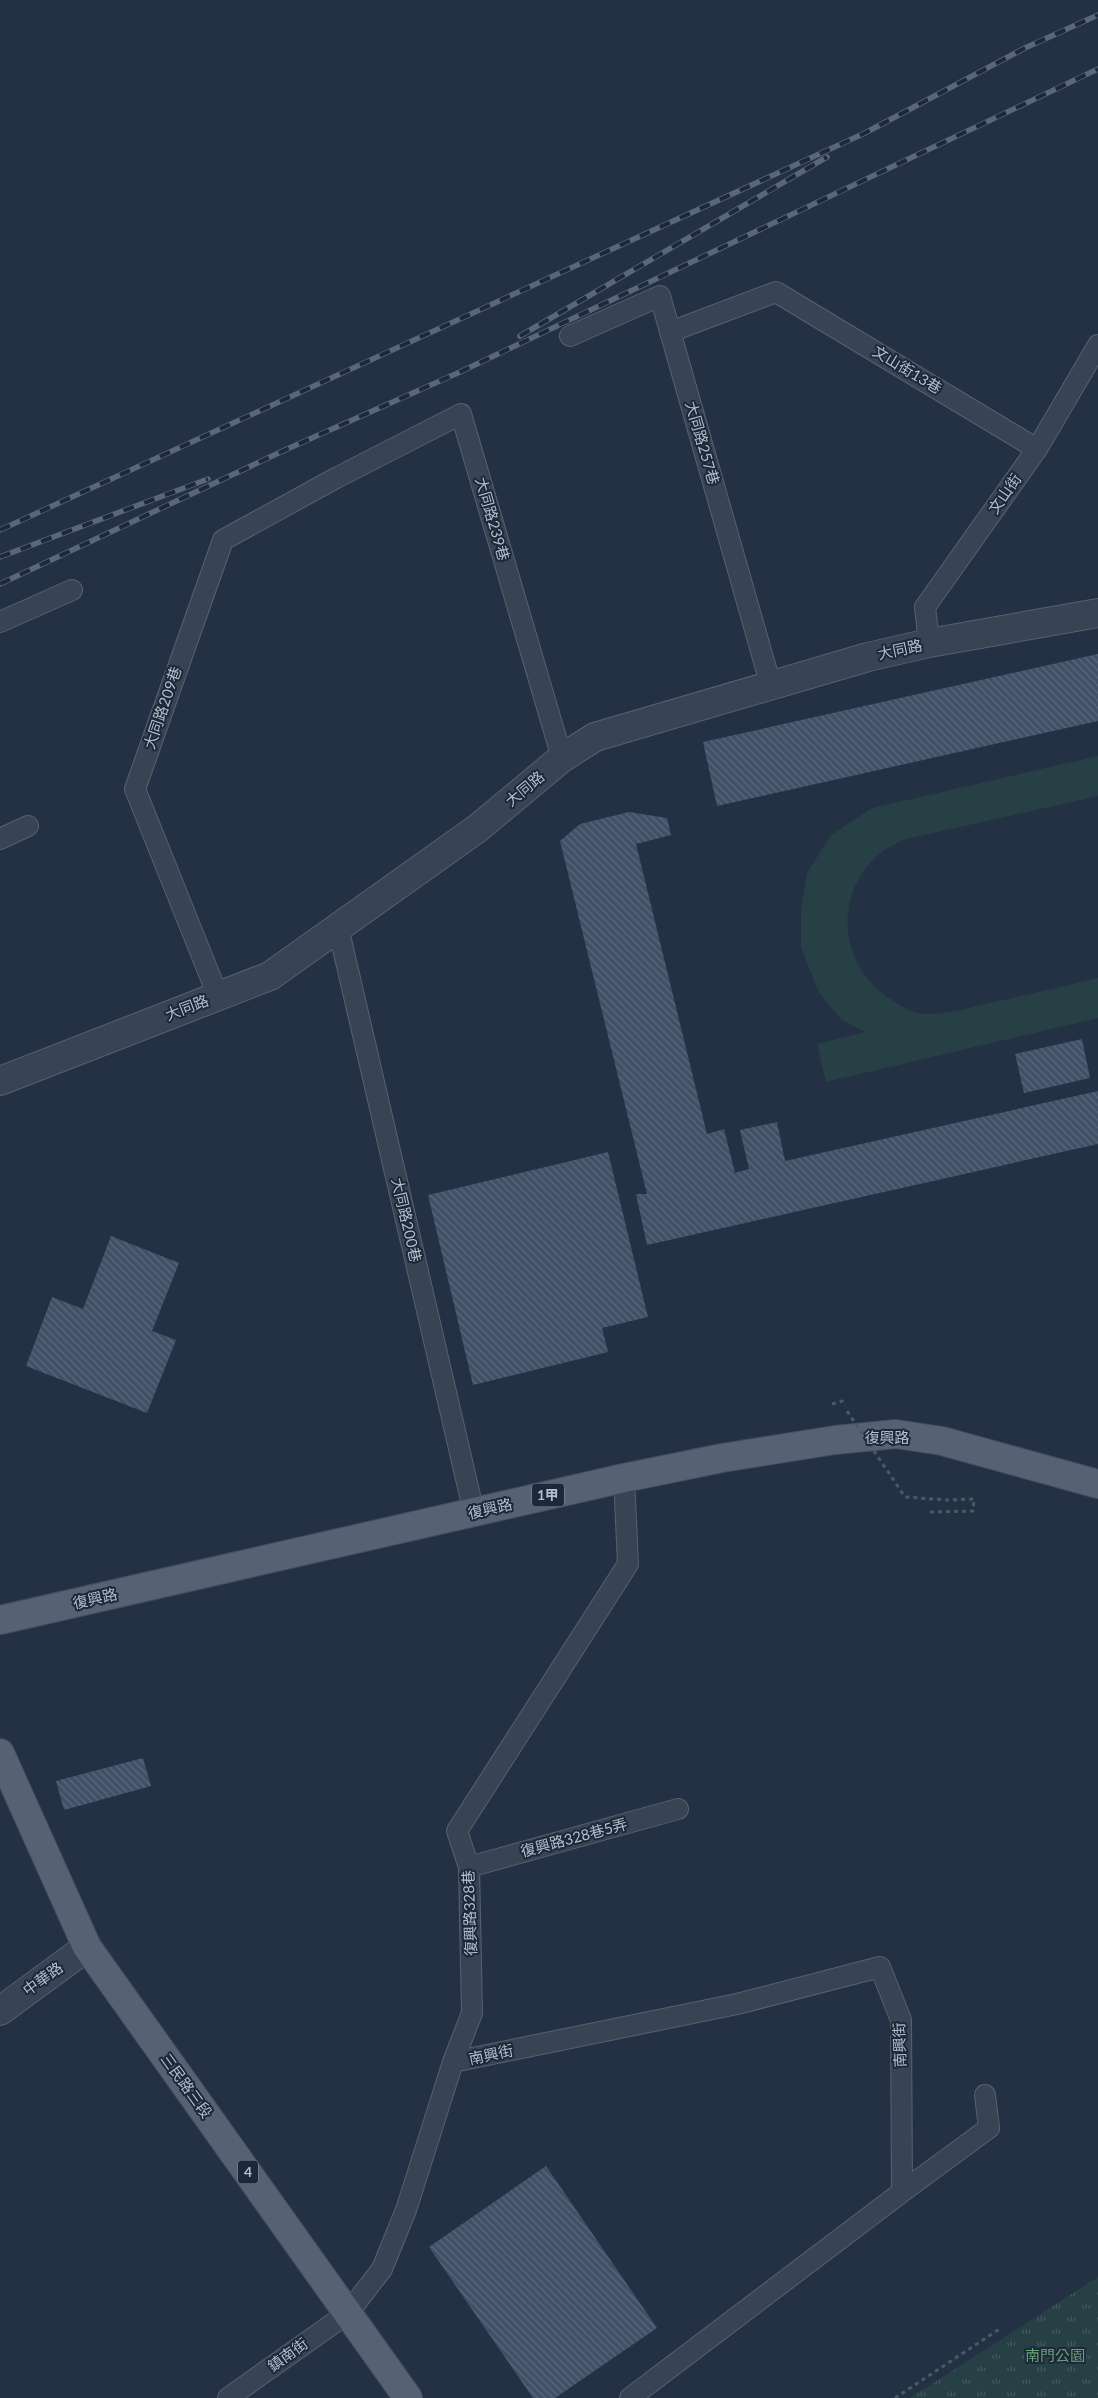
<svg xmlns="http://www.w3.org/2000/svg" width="1098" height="2398" font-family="Lato,'Noto Sans TC',sans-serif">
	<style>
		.park { fill: url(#park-tufts) }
		.garden { fill: #264045 }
		.building { fill: url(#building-back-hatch) }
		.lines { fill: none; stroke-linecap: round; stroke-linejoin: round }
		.service-casing { stroke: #576171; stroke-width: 22 }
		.minor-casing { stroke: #576171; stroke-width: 30 }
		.primary-casing { stroke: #424c5d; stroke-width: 30 }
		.path { stroke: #445d61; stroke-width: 3; stroke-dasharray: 4 4; stroke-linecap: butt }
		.service { stroke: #384354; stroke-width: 20 }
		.minor { stroke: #384354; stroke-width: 28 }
		.primary { stroke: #566274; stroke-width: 28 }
		.rail-casing { stroke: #5a677b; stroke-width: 5.5 }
		.rail { stroke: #1d2839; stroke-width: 4; stroke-dasharray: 11; stroke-linecap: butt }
		.path-bridge { stroke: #445d61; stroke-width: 3; stroke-dasharray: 4 4; stroke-linecap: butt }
		.labels { text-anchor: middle; stroke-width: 4; stroke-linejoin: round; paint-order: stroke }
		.shield { fill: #1d2839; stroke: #8891a1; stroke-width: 1 }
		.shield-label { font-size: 14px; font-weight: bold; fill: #b6becd }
		.street-label { font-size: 15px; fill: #b6becd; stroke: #1d2839 }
		.park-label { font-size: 15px; fill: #6ba179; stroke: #1d2839 }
	</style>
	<defs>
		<pattern id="park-tufts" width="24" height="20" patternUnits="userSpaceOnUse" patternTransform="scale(1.25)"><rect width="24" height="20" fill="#264045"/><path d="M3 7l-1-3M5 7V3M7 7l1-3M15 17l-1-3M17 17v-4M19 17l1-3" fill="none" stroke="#435a5f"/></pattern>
		<pattern id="building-back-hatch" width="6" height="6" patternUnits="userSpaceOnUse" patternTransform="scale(1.25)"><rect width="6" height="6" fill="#425067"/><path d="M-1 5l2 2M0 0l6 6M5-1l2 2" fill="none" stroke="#5b677c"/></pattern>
	</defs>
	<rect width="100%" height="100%" fill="#243144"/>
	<path class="park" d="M1098,2277V2398H910Z"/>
	<path class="garden" d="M1098,756V796L902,840C894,845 883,850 876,857C833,897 840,966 889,998C898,1004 911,1013 923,1014C945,1015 968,1008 990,1003C1026,995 1062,987 1098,978V1018L826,1082L817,1044L865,1032L842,1020L819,993L801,947V908L807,873L831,835L872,808Z"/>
	<path class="building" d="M1098,654V721L717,806L703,742Z
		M629,812L667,818L671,835L636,844L707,1134L724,1129L735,1173L749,1169L740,1130L777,1122L785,1161L1098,1091V1144L647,1245L636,1194H647L560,841L580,824Z
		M1082,1039L1090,1078L1024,1093L1015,1054Z
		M608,1152L648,1317L602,1328L608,1352L473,1385L428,1195Z
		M111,1236L179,1263L152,1331L176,1340L147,1413L26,1366L52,1297L83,1309Z
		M143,1758L151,1786L64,1810L56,1781Z
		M546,2166L657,2328L555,2398H533L429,2247Z"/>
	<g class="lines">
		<defs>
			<path id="service" d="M670,332L776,292L1037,449
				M570,336L660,296L771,686
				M0,622L72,590
				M929,643L925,607L1037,449L1098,345
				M0,839L28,826
				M338,927L474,1513
				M218,996L135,789L223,540L336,478L461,414L562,758
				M469,1867L678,1809
				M453,2062L737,2004L880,1967L901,2020L902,2192L630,2398
				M902,2192L989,2128L985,2095
				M228,2398L348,2313L382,2269L406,2210L453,2062L472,2013L469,1867L457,1831L628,1564L624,1478"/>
			<path id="minor" d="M0,1081L270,976L478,828L562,758L595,737L868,657L929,643L1098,613
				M0,2011L87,1947"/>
			<path id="primary" d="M0,1620L624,1478L722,1458L835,1440L896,1434L942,1441L1098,1484
				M0,1753L87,1947L408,2398"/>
		</defs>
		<use href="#service" class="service-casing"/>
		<use href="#minor" class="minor-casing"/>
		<use href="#primary" class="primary-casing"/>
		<path class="path" d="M832,1404L842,1401L845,1406
			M930,1512L973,1511L974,1499L948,1500
			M895,2398L1001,2328"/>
		<use href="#service" class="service"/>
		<use href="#minor" class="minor"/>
		<use href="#primary" class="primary"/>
		<defs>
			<path id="rail" d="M520,336L827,157
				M0,530L865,133L1025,48L1098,15
				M0,557L208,479
				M0,584L285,450L460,372L1098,69"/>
		</defs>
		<use href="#rail" class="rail-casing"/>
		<use href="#rail" class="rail"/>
		<path class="path-bridge" d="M847,1411L905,1497L948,1500"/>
	</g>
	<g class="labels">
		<g class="shield">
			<rect x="532" y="1483.5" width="32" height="23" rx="4"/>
			<rect x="238" y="2160.5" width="20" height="23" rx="4"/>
		</g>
		<g class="shield-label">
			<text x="548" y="1500">1甲</text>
			<text x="248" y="2177">4</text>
		</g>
		<g class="street-label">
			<text transform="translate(907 370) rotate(31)" y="5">文山街13巷</text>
			<text transform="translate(702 443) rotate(74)" y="5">大同路257巷</text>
			<text transform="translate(1005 494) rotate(-55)" y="5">文山街</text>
			<text transform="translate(492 519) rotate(74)" y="5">大同路239巷</text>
			<text transform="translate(900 650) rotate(-12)" y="5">大同路</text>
			<text transform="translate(163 708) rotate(-71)" y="5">大同路209巷</text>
			<text transform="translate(525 789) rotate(-40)" y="5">大同路</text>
			<text transform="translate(187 1008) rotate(-21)" y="5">大同路</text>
			<text transform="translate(406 1220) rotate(77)" y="5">大同路200巷</text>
			<text x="887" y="1443">復興路</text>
			<text transform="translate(490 1509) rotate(-13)" y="5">復興路</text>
			<text transform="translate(95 1599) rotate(-13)" y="5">復興路</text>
			<text transform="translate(574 1838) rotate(-15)" y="5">復興路328巷5弄</text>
			<text transform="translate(470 1913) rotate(-92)" y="5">復興路328巷</text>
			<text transform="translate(43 1979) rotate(-36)" y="5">中華路</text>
			<text transform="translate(900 2045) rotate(-92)" y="5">南興街</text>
			<text transform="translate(491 2055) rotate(-12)" y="5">南興街</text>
			<text transform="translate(186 2086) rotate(54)" y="5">三民路三段</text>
			<text transform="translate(288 2355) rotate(-36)" y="5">鎮南街</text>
		</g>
		<g class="park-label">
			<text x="1055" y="2361">南門公園</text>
		</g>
	</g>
</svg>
